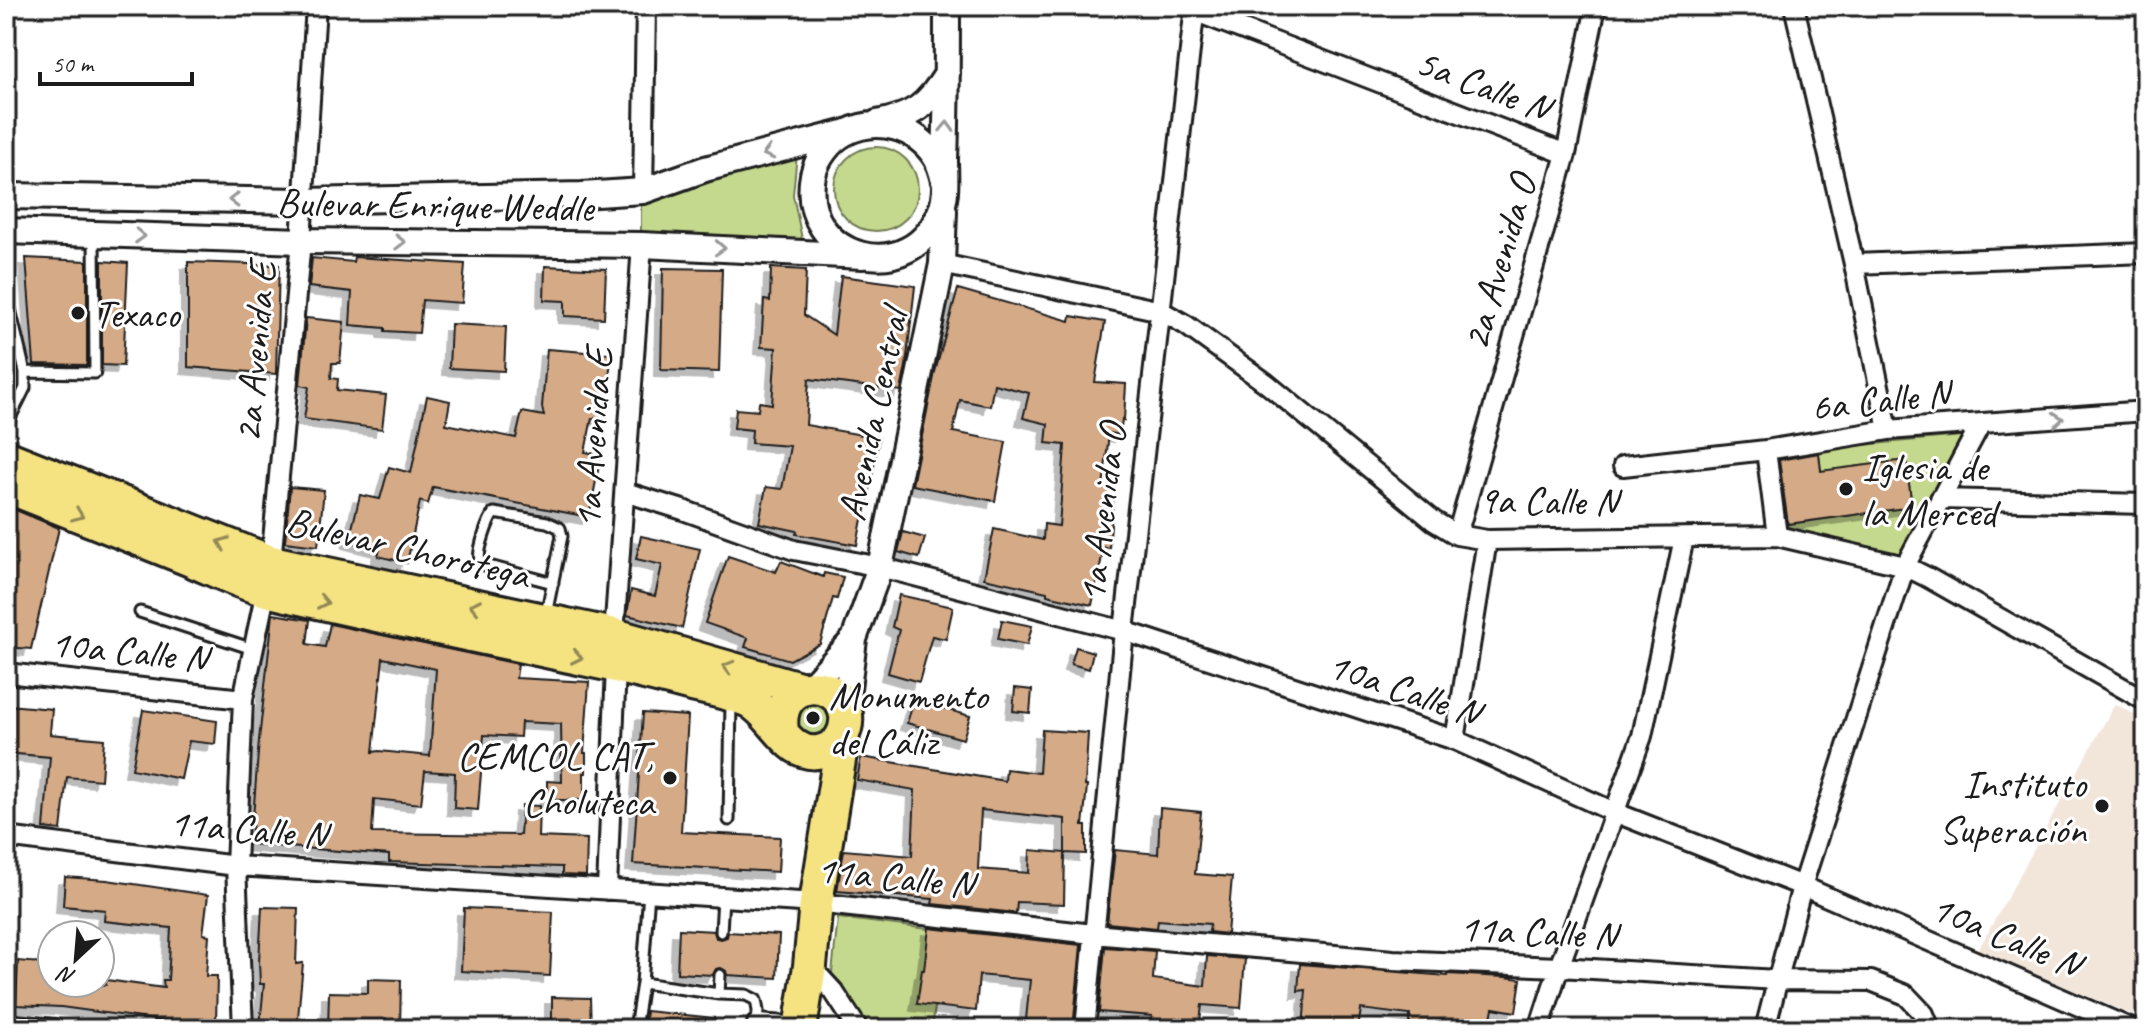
<svg xmlns="http://www.w3.org/2000/svg" width="2152" height="1035" font-family="Caveat,sans-serif">
	<style>
		.built { fill: #f2e6db }
		.green { fill: #c5d98e; stroke: #707a55; stroke-width: 2 }
		.building { fill: #d5aa87; stroke: #1c1c1c; stroke-width: 2; fill-rule: evenodd; filter: url(#shadow) }
		.lines { fill: none; stroke-linecap: round; stroke-linejoin: round }
		.lane-casing { stroke: #1c1c1c; stroke-width: 15 }
		.street-casing { stroke: #1c1c1c; stroke-width: 24 }
		.secondary-casing { stroke: #1c1c1c; stroke-width: 30 }
		.highway-casing { stroke: #1c1c1c; stroke-width: 38 }
		.lane { stroke: #fff; stroke-width: 9 }
		.street { stroke: #fff; stroke-width: 18 }
		.secondary { stroke: #fff; stroke-width: 24 }
		.highway { stroke: #f5e382; stroke-width: 32 }
		.oneway { stroke: #999 }
		.oneway2 { stroke: #938954 }
		.poi-dot { fill: #1c1c1c; stroke: #fff; stroke-width: 3 }
		.labels { text-anchor: middle; stroke-width: 6; stroke-linejoin: round; paint-order: stroke }
		.street-label { font-size: 40px; fill: #1c1c1c; stroke: #fff }
		.poi-label { font-size: 40px; fill: #1c1c1c; stroke: #fff; text-anchor: start }
	</style>
	<defs>
		<filter id="shadow"><feDropShadow dx="-7" dy="7" stdDeviation="0" flood-color="#0004"/></filter>
	</defs>
	<rect width="100%" height="100%" fill="#fff"/>
	<filter id="ink" filterUnits="userSpaceOnUse"><feTurbulence type="fractalNoise" baseFrequency=".0125" numOctaves="2"/><feDisplacementMap in="SourceGraphic" scale="16" xChannelSelector="R" yChannelSelector="G"/><feConvolveMatrix kernelMatrix="1 2 1 2 8 2 1 2 1" color-interpolation-filters="sRGB"/></filter>
	<g filter="url(#ink)">
		<path class="built" d="M2115,704L2146,721V890L2140,902L2146,905V1008L2140,1018L1978,950Z"/>
		<path class="green" d="M834 189a42 42 0 1 1 84 0a42 42 0 1 1-84 0Z
			M797,154L793,195L802,239L641,234V200Z
			M1962,436L1904,555L1787,529L1786,524L1912,507L1906,460L1821,471L1818,449Z
			M828,698L833,735L802,742L792,705Z
			M838,918L945,931L932,1029H870L841,984L831,982Z"/>
		<path class="building" d="M354,257L465,264L462,303L422,300L419,333L385,331V328L350,325L352,292L309,287L312,258L353,262Z
			M26,258L87,261V365L34,364Z
			M102,261L128,263L123,366L102,365Z
			M188,262L279,265L276,374L188,367Z
			M545,266L606,269L604,318L565,316V301L544,300Z
			M663,268L722,269L719,372L661,370Z
			M771,268L806,270L804,315L834,335L841,276L915,286L906,366L901,391L809,379L806,425L879,438L865,515L863,514L857,545L796,534L797,531L759,523L766,487L782,489L790,446L751,443L752,430L734,428L736,409L758,411L759,402L772,404L776,348L761,347L764,300L770,301Z
			M958,289L1070,321L1071,316L1105,322L1095,382L1126,384L1124,420L1122,419L1120,435L1109,433L1103,488L1114,489L1109,548L1104,547L1092,605L1047,595V592L984,578L994,529L1043,540L1044,524L1059,526L1065,445L1046,443L1048,424L1023,418L1029,393L994,384L990,406L960,400L953,432L1006,442L995,501L912,485L935,372Z
			M306,318L344,322L340,363H332L331,378L338,379L337,390L386,395L382,429L304,419L309,387L300,385Z
			M451,324L506,327L504,371L449,368Z
			M547,349L611,354L608,396L601,395L600,419L592,418L585,452L601,455L589,517L433,487L428,504L420,501L407,563L378,556L380,549L349,541L360,495L380,499L389,467L411,473L427,396L450,401L446,424L516,438L522,412L544,416L542,407Z
			M1819,453L1821,471L1906,460L1912,507L1788,524L1779,460Z
			M290,487L324,490L318,546L285,542Z
			M6,506L59,528L31,649L6,647Z
			M903,532L925,538L919,558L898,552Z
			M641,536L700,549L682,628L627,615L631,590L655,596L662,565L636,559Z
			M728,556L776,572L781,561L823,577L824,573L843,577L837,599L833,598L820,644L790,660L745,647L748,638L705,623Z
			M899,595L953,607L946,639L932,636L919,682L888,673L899,630L892,627Z
			M273,614L310,620L307,644L325,647L330,624L518,664L516,678L589,682L584,753H586V773H584V800H547V781L562,782L561,724L521,722L520,737L484,735L478,810L454,808L455,773L425,771L421,804L374,799L372,833L520,835L522,805L539,806L538,837L587,839L586,876L562,875V867L389,862V855L251,844L259,740ZM383,658L436,669L430,756L379,751L373,752Z
			M1002,620L1032,626L1027,645L998,639Z
			M1076,647L1093,652L1089,669L1071,664Z
			M1015,688L1032,690L1030,713L1013,711Z
			M914,700L970,716L963,739L907,723Z
			M8,705L52,709L50,734L104,739L101,780L67,777L61,830L44,828L50,757L6,753Z
			M143,710L217,721L215,744L189,741L181,779L132,769Z
			M643,713L688,716L681,832L780,837L778,872L633,864Z
			M1042,730L1088,733L1085,786H1087L1083,826H1086V854L1065,853L1064,904L1017,902L1016,913L932,904L933,899L837,891L844,850L912,856L915,790L857,780L861,757L1005,781L1006,769L1039,773ZM981,810L1065,819V853L1030,850L1029,873L978,869Z
			M1160,808L1201,812L1195,874L1232,877L1227,934L1209,932L1210,924L1158,920L1157,928L1107,923L1115,850L1158,854Z
			M65,877L107,880L208,895L203,934L209,935L206,976H217L216,1024L163,1021L61,1007L16,1005L18,961L52,964V983H85L106,985V980L164,988L163,980H168L171,928L104,921L105,910L63,906Z
			M262,907L298,908L296,964L303,963L297,1029L260,1025L264,984H260L259,962Z
			M464,908L553,912L550,976L461,971Z
			M929,928L1081,945L1073,1029H1025L1030,980L979,975L976,1011L917,1004L922,970H924Z
			M679,929L714,931L716,938L721,939L727,937L728,932L779,935L777,978L727,975L726,971L721,968L716,969L713,975L677,973Z
			M1105,947L1155,951L1153,979L1205,986L1207,956L1245,959L1241,1008L1202,1005L1199,1029H1150L1152,1016L1099,1012Z
			M1300,964L1447,976V974L1505,977L1521,979L1516,1012L1493,1008L1489,1029L1438,1021L1437,1027L1409,1023L1410,1015L1361,1009L1358,1029H1303L1306,990L1298,991Z
			M368,979L401,980L400,1029H328L329,992L368,993Z
			M552,997L590,998L591,1029H552Z
			M646,1011L714,1018L713,1029H644Z"/>
		<g class="lines">
			<defs>
				<path id="lane" d="M6,292L25,372V388L6,426
					M25,372L95,373L94,234
					M140,612L253,649
					M546,615L562,536L560,528L547,522L494,513C488,520 477,552 480,560C481,562 484,564 485,565L553,583
					M729,820L731,702
					M721,932L723,897
					M720,975L719,994L746,995L756,1000L758,1011L757,1024
					M642,983L719,994
					M635,1029L642,983L649,892"/>
				<path id="street" d="M1794,6L1854,264L1888,430
					M1194,11L1566,154
					M643,191L646,6
					M942,264L1161,311L1186,325L1266,383L1434,521L1457,535L1487,540L1777,536L1905,566L1927,577L2146,701
					M1854,264L2146,253
					M1766,450L1777,536
					M1623,466L1766,450L1888,430L2146,411
					M625,492L683,510L794,550L880,567L1124,631L1455,740L1614,812L1802,886L2132,1029
					M1940,499L2146,504
					M1457,535L1566,154L1596,6
					M271,562L301,241L316,6
					M614,635L642,245
					M6,673L243,699
					M1455,740L1487,540
					M6,837L236,866L816,903L1093,934L1393,960L1559,967L1777,980L1871,981L1906,995L1924,1014L1930,1029
					M607,890L616,666
					M810,966L834,992L858,1029
					M6,1024L54,1029
					M243,1029L236,866L243,699L266,590
					M757,1029V1024L801,1027
					M1085,1029L1124,631L1195,6
					M1539,1029L1559,967L1642,736L1684,538
					M1765,1029L1802,886L1905,566L1980,425"/>
				<path id="secondary" d="M877,123C914,116 927,106 947,74
					M944,181C942,173 940,165 936,158C916,127 878,116 845,133C830,141 817,158 813,175C797,259 913,292 942,207C947,193 945,174 945,159C947,108 947,57 947,6
					M6,196L304,201L582,195L643,191L705,169L843,133
					M6,231L301,241L642,245L863,256
					M810,687L854,639
					M845,713L854,639L880,567L942,264L944,211"/>
				<path id="highway" d="M6,457L271,562L614,635L803,689
					M6,486C66,510 126,534 186,558C213,569 241,584 270,591C374,616 479,636 583,659C618,666 653,675 688,684C708,689 728,692 747,700C775,713 789,761 822,751C830,749 836,745 841,738C845,731 847,723 846,715C838,673 774,679 782,731
					M800,1029L810,966L816,903L843,735"/>
			</defs>
			<use href="#lane" class="lane-casing"/>
			<use href="#street" class="street-casing"/>
			<use href="#secondary" class="secondary-casing"/>
			<use href="#highway" class="highway-casing"/>
			<use href="#lane" class="lane"/>
			<use href="#street" class="street"/>
			<use href="#secondary" class="secondary"/>
			<use href="#highway" class="highway"/>
		</g>
		<defs><path id="oneway-chevron" d="M-2-3.5L2.5 0L-2 3.5" fill="none" stroke-width="1.6" stroke-linecap="round" stroke-linejoin="round" transform="scale(2)"/></defs>
		<g class="oneway">
			<use href="#oneway-chevron" transform="translate(947 127) rotate(-88)"/>
			<use href="#oneway-chevron" transform="translate(768 153) rotate(165)"/>
			<use href="#oneway-chevron" transform="translate(234 200) rotate(-179)"/>
			<use href="#oneway-chevron" transform="translate(140 236) rotate(2)"/>
			<use href="#oneway-chevron" transform="translate(400 242) rotate(1)"/>
			<use href="#oneway-chevron" transform="translate(720 248) rotate(3)"/>
			<use href="#oneway-chevron" transform="translate(2058 419) rotate(-5)"/>
		</g>
		<g class="oneway2">
			<use href="#oneway-chevron" transform="translate(78 515) rotate(22)"/>
			<use href="#oneway-chevron" transform="translate(223 543) rotate(-158)"/>
			<use href="#oneway-chevron" transform="translate(323 602) rotate(12)"/>
			<use href="#oneway-chevron" transform="translate(475 606) rotate(-168)"/>
			<use href="#oneway-chevron" transform="translate(577 657) rotate(12)"/>
			<use href="#oneway-chevron" transform="translate(728 667) rotate(-164)"/>
		</g>
	</g>
	<g class="poi-dot">
		<circle cx="78" cy="313" r="8"/>
		<circle cx="1846" cy="489" r="8"/>
		<circle cx="813" cy="718" r="8"/>
		<circle cx="670" cy="778" r="8"/>
		<circle cx="2102" cy="806" r="8"/>
	</g>
	<g class="labels">
		<g class="street-label">
			<text transform="translate(1483 84) rotate(21)" y="14">5a Calle N</text>
			<text transform="translate(435 204) rotate(1)" y="14">Bulevar Enrique Weddle</text>
			<text transform="translate(1498 262) rotate(-74)" y="14">2a Avenida O</text>
			<text transform="translate(254 352) rotate(-85)" y="14">2a Avenida E</text>
			<text transform="translate(1880 399) rotate(-6)" y="14">6a Calle N</text>
			<text transform="translate(872 415) rotate(-78)" y="14">Avenida Central</text>
			<text transform="translate(592 438) rotate(-86)" y="14">1a Avenida E</text>
			<text transform="translate(1548 500) rotate(1)" y="14">9a Calle N</text>
			<text transform="translate(1101 513) rotate(-83)" y="14">1a Avenida O</text>
			<text transform="translate(408 547) rotate(13)" y="14">Bulevar Chorotega</text>
			<text transform="translate(129 650) rotate(6)" y="14">10a Calle N</text>
			<text transform="translate(1404 688) rotate(19)" y="14">10a Calle N</text>
			<text transform="translate(248 828) rotate(5)" y="14">11a Calle N</text>
			<text transform="translate(895 876) rotate(6)" y="14">11a Calle N</text>
			<text transform="translate(1538 931) rotate(3)" y="14">11a Calle N</text>
			<text transform="translate(2006 935) rotate(23)" y="14">10a Calle N</text>
		</g>
		<g class="poi-label">
			<text x="94" y="327">Texaco</text>
			<text x="1862" y="480">Iglesia de<tspan x="1862" dy="46">la Merced</tspan></text>
			<text x="829" y="709">Monumento<tspan x="829" dy="46">del Cáliz</tspan></text>
			<text x="654" y="769" text-anchor="end">CEMCOL CAT,<tspan x="654" dy="46">Choluteca</tspan></text>
			<text x="2086" y="797" text-anchor="end">Instituto<tspan x="2086" dy="46">Superación</tspan></text>
		</g>
	</g>
	<rect width="2152" height="1035" fill="none" stroke="#fff" stroke-width="32"/>
	<rect x="16" y="16" width="2120" height="1003" fill="none" stroke="#1c1c1c" stroke-width="3" filter="url(#ink)"/>
	<g transform="translate(76 959) rotate(206)"><circle r="38" fill="#ffffff" stroke="#a4a4a4" stroke-width="2"/>
	<path d="M0-6L14 30L0 20L-14 30Z" fill="#1c1c1c"/>
	<text y="-12" font-size="22" font-weight="bold" text-anchor="middle" fill="#1c1c1c">N</text>
	</g>
	<path d="M40 72v12h152v-12" fill="none" stroke="#1c1c1c" stroke-width="4"/>
	<text x="52" y="72" font-size="24" fill="#1c1c1c" stroke="#ffffff" stroke-width="6" paint-order="stroke">50 m</text>
</svg>
